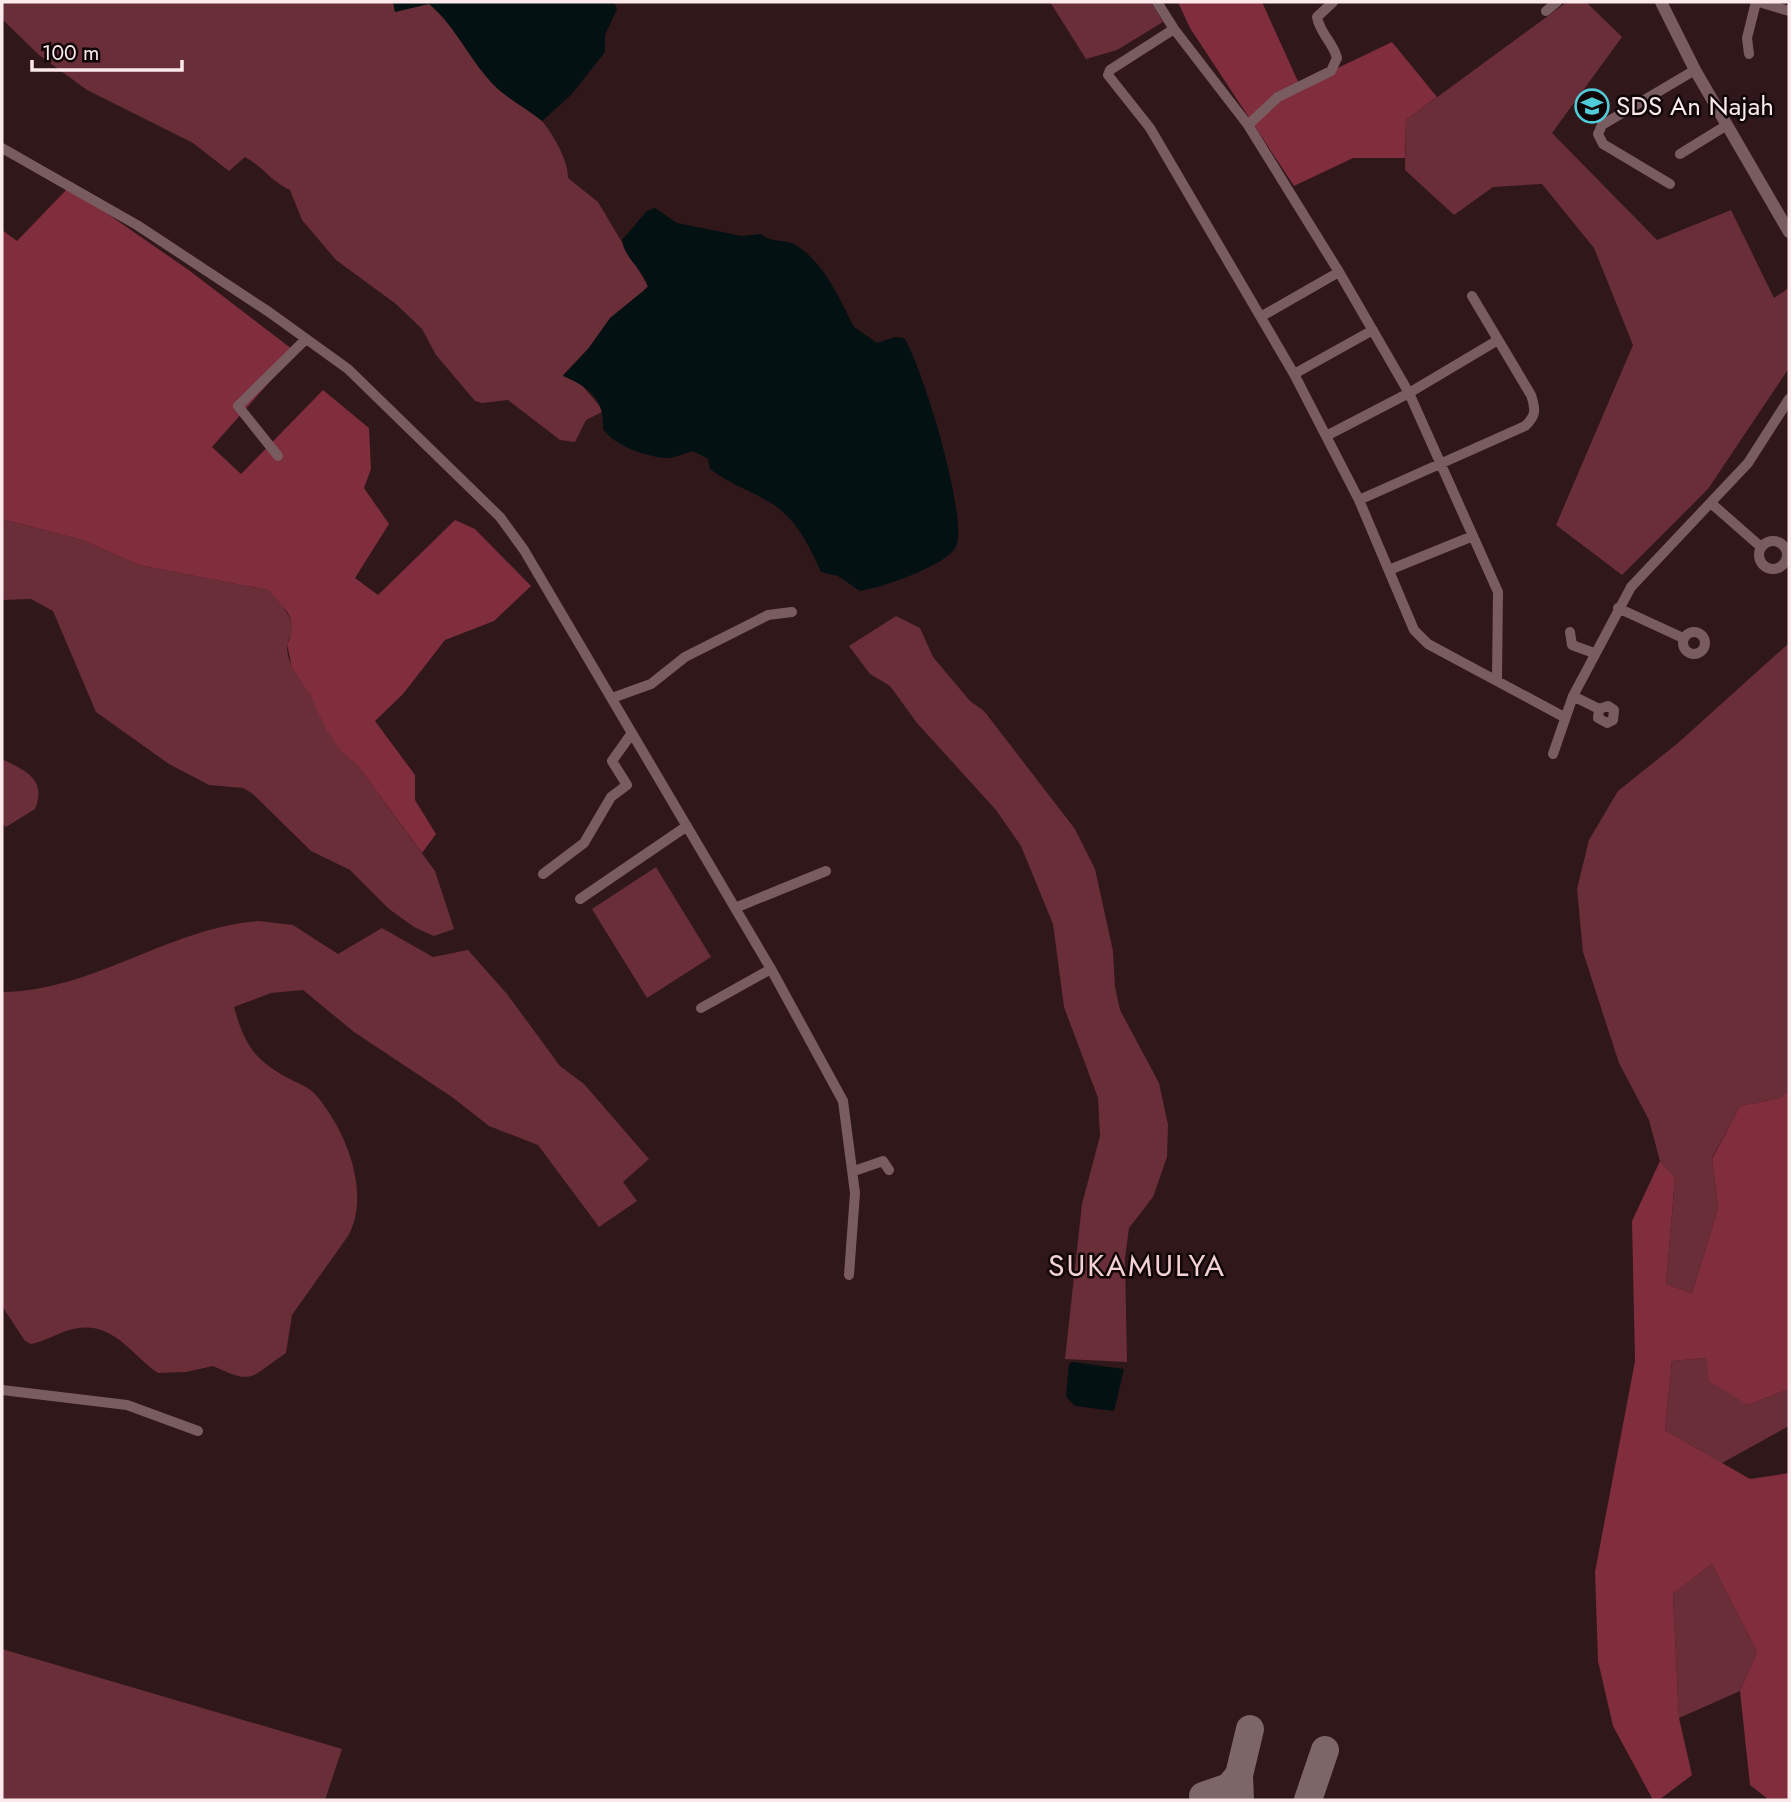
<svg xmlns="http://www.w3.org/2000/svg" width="1791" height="1802" font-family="Jost,sans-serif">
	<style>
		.green { fill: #6a2e38 }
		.forest { fill: #802d3d }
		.water { fill: #031113 }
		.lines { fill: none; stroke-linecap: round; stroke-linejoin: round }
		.taxiway { stroke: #7c6668; stroke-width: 28 }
		.minor { stroke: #795c5f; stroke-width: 10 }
		.secondary { stroke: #795c5f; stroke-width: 12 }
		.labels { text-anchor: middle; stroke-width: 5; stroke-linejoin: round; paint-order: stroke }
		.poi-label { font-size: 26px; fill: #fbe9eb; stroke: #100607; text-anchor: start }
		.quarter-label { font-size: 30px; letter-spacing: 2px; fill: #f3d1d4; stroke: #100607 }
	</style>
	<rect width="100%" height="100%" fill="#2f171a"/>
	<path class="green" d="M2,2H393L395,11L429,3C456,26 471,63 497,88C510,100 528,107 541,120C552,132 569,162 568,178L598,202L648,286L563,375L580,383L604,411L586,420L575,442L560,440L508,400L482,403L475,401L436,355L422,329L396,304L336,260L302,220L290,190C273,183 262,166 245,157L229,171L193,143L87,90L39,55L2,19Z
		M1050,2H1151L1163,22L1117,50L1086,59Z
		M1567,2H1586L1622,37L1552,133L1657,240L1731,210L1774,298L1789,288V368L1708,489L1622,575L1556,525L1633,345L1594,248L1542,184L1493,187L1454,215L1405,170L1406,120Z
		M2,519L82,540L138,565L268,590L282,604L294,626C294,634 287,639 287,646C287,666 301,679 310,695C326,722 334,745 358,766L435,871L454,929L434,936L414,927L389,909L350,870L311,851L253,794L243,788L209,785L169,764L96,712L53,611L31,599L2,600Z
		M896,616L920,628L933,657L970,701L984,711L1075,829L1095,869L1113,951L1115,987L1120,1010L1159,1083L1168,1125L1167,1157L1153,1197L1129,1228L1125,1258L1127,1362L1065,1359L1082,1204L1100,1136L1098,1098L1064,1007L1053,924L1021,846L996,810L917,723L890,686L870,674L849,646Z
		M1789,643V1090L1780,1098L1740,1106L1712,1158L1718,1208L1692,1293L1666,1284L1675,1179L1660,1161L1649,1120L1619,1063L1583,952L1577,889L1589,840L1618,791L1678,743Z
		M2,759C26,771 47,779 35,809L6,827L2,824Z
		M656,867L711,957L647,998L592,909Z
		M258,921L293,925L338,954L382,928L433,957L468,950L507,994L560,1066L584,1084L649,1159L623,1182L637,1201L599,1227L538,1145L489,1126L452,1097L354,1032L303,990L271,993L234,1007C244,1043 254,1060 286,1077C295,1082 307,1086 314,1093C345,1127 372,1193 348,1236L292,1315L286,1353C249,1378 254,1385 213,1366L186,1372L158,1373C131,1355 115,1323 78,1328C61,1330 48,1341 31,1344L25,1341L2,1306V992C94,991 168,928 258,921Z
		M1706,1358L1748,1405L1789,1389V1426L1722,1463L1665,1430L1672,1361Z
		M1712,1564L1757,1652L1740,1691L1679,1718L1673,1594Z
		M2,1649L342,1749L325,1800H2Z"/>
	<path class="forest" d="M1178,2H1262L1300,86L1392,42L1437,97L1406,120L1405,158H1353L1294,186L1190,28Z
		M69,187L190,271L296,352L212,447L241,474L323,390L369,428L371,469L364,488L389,524L355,578L378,595L455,520L475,529L531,586L494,621L445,640L403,694L375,721L415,775V800L436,834L422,853L358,766L342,752L327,731L310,695L292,668L287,644C301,621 284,607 268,590L138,565L82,540L2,519V230L17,241Z
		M1789,1090V1389L1748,1405L1709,1381L1706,1358L1672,1361L1665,1430L1750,1479L1789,1473V1800H1769L1750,1785L1740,1691L1757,1652L1712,1564L1673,1594L1679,1718L1692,1775L1659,1800H1653L1613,1726L1598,1661L1595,1572L1635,1361L1632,1221L1660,1161L1675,1178L1666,1284L1692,1293L1718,1208L1712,1159L1740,1106L1780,1098Z"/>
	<path class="water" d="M393,2H614L617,9L605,35V52L571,95L542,121C528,110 510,100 498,89C471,64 457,27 429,4L395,12Z
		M655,208L677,223L742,236L761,234C772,244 785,238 797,246C825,264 839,298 854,327L877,343L895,337L904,338C921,362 973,529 954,550C938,568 884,587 860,591L838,576L821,572C808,543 794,514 764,499C746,489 727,482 710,469L708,459L693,451C685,453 673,459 665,458C645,456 615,446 603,429C605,400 589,387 563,376L588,349L610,318L648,287C643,269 624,258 622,240L647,211Z
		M1073,1362L1124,1369L1114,1411L1075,1406L1066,1397L1069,1364Z"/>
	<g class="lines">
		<path class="taxiway" d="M1203,1796L1229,1787L1239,1775
			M1240,1800L1239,1775L1250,1729
			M1308,1800L1325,1750"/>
		<path class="minor" d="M1157,2L1174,29L1248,125L1339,272L1409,393L1498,592L1497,679
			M1759,2L1789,11
			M1546,11L1557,2
			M1174,29L1110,70L1108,75L1150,128L1294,374L1359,500L1414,630L1428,644L1564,717
			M1749,54L1747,38L1756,2
			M1248,125L1278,97L1331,71L1337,58C1333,42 1320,34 1317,17L1333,2
			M2,148L137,225L269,312L348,369L500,517L524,550L771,969L843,1101L855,1193L849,1275
			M1680,154L1727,125
			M1670,184L1603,144L1598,134L1602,125L1695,70
			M1262,316L1339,272
			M1294,374L1373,330
			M1328,435L1409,393L1498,340
			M278,456L238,406L306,339
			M1359,500L1525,426C1536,416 1536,410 1531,395L1472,296
			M1712,504L1761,547
			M1759 555a14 14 0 1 1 28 0a14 14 0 1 1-28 0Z
			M1389,570L1473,536
			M1618,608L1683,638
			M1683 643a11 11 0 1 1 22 0a11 11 0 1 1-22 0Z
			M1570,632L1572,645L1594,653
			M1573,696L1599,709
			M612,698L651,684L685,657L768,615L792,612
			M1608,706L1614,710L1613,720L1607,723L1598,718L1599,709Z
			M1553,754L1573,696L1631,587L1748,463L1789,399
			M543,874L584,843L611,797L627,785L612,761L632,733
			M580,899L687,826
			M735,908L826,871
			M701,1008L771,969
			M854,1171L883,1161L889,1170
			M2,1390L127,1405L198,1431"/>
		<path class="secondary" d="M1661,2L1695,70L1789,232"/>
	</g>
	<defs>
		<symbol id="school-ring" viewBox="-11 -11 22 22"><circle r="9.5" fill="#100607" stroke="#52cbd9" stroke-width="1.5"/><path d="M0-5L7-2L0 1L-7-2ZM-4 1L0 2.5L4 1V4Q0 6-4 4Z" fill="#52cbd9"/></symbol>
	</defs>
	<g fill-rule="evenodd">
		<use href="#school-ring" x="1573" y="87" width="38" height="38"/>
	</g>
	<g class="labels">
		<g class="poi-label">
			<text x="1616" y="115">SDS An Najah</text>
		</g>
		<g class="quarter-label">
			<text x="1137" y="1276">SUKAMULYA</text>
		</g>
	</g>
	<rect width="1791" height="1802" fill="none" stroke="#fbe9eb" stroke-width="7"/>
	<path d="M32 60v10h150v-10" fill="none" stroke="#fbe9eb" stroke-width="3.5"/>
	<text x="42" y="60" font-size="21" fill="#fbe9eb" stroke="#100607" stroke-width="5" paint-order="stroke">100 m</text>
</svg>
